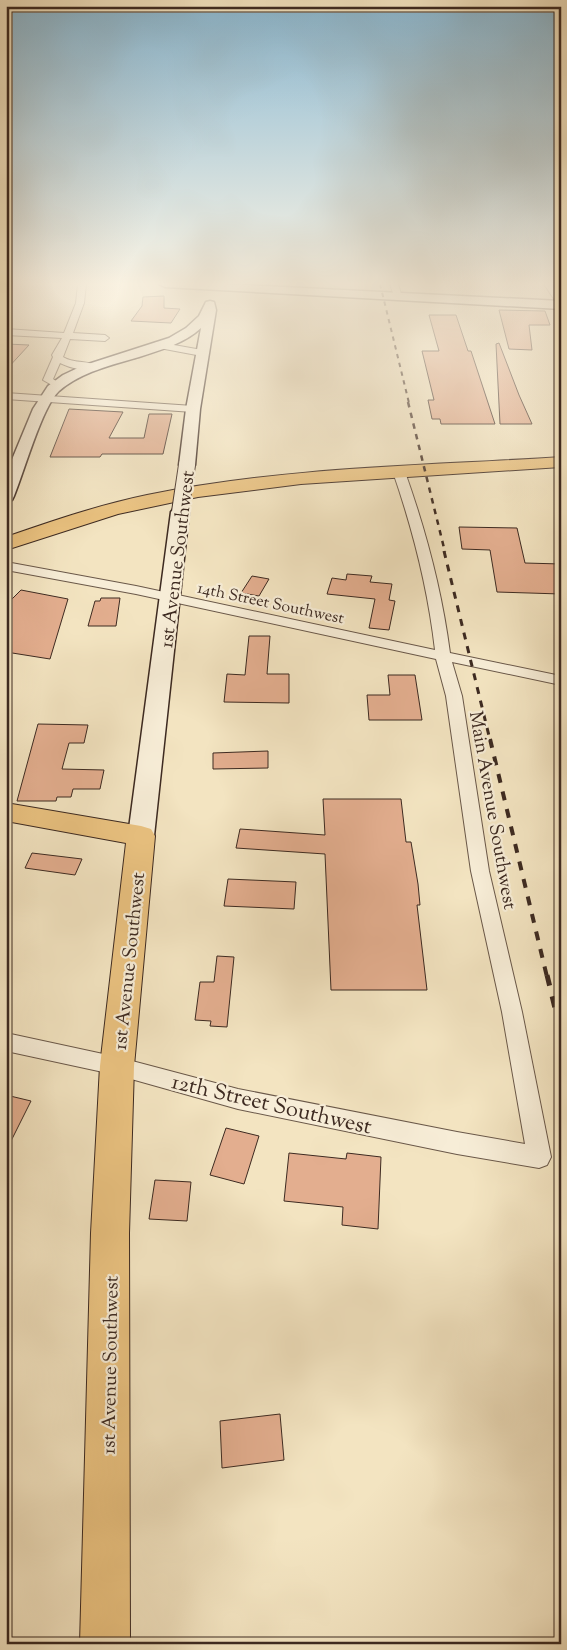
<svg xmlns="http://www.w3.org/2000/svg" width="567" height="1650" font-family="'Sorts Mill Goudy',serif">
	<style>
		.building { fill: #e3ae8f; stroke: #3d2a21 }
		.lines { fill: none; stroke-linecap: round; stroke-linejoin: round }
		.street-casing { stroke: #6a5849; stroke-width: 2 }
		.secondary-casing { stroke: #3d2a21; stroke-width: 3 }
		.primary-casing { stroke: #3d2a21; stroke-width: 2 }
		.highway-casing { stroke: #3d2a21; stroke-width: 2 }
		.street { fill: #f7edd7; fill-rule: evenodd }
		.secondary { fill: #f7edd7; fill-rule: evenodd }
		.primary { fill: #eac280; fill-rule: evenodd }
		.highway { fill: #eac280; fill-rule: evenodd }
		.rail-far4 { stroke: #3d2a21; stroke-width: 2; stroke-dasharray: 4.5 4.5; stroke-linecap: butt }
		.rail-far3 { stroke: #3d2a21; stroke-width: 2.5; stroke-dasharray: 5.5 5.5; stroke-linecap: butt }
		.rail-far2 { stroke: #3d2a21; stroke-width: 3; stroke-dasharray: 7 7; stroke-linecap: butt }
		.rail-far1 { stroke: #3d2a21; stroke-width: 4; stroke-dasharray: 9 9; stroke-linecap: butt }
		.rail { stroke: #3d2a21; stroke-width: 5; stroke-dasharray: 11 11; stroke-linecap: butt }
		.secondary-bridge-casing { stroke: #3d2a21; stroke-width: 18; stroke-linecap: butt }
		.secondary-bridge { stroke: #f7edd7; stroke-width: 16 }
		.labels { text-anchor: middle; stroke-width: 4.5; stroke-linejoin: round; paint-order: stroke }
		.far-street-label { font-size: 16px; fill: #3d2a21; stroke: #f7edd7 }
		.street-label { font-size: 19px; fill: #3d2a21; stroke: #f7edd7 }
		.near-street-label { font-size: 22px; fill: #3d2a21; stroke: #f7edd7 }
	</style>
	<rect width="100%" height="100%" fill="#f3e4c1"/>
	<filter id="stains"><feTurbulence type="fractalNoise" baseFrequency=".004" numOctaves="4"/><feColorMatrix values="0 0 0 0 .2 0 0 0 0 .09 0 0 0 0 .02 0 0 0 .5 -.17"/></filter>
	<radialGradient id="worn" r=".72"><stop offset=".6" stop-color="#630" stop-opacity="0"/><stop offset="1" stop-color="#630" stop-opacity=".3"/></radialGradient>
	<path class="building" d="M164,296V308L180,309L171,323L131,321L142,306L143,297Z
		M499,310L545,311L550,325H529L532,350L509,349Z
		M429,315H456L468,351H471L495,424H441L440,419H432L428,400H434L422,351H439Z
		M499,343L519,395L532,424H500L496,344Z
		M6,344L29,345L6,370Z
		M69,409L123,412L109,438H144L149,414H172L163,454H102L100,457H50Z
		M459,527L517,528L525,563L561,564V594L497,592L490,550L462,549Z
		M347,574L372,576L370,582L392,584L389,600L395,601L389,630L369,628L375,599L327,594L332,578L346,580Z
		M252,576L269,579L259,596L241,593Z
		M21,590L68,599L50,659L6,652V605Z
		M101,598H120L116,626H88L95,601H100Z
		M249,636H270L267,674H289V703L224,702L227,674L245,675Z
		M388,675H415L422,720H369L367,695H390Z
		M38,724L88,725L84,743H69L62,769L104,770L100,789H73L71,797H57L56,801H17Z
		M268,751V768L213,769V753Z
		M323,799H401L406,842H411L418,884L420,905H417L427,990H331L325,854L236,848L240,829L325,835Z
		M32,853L82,859L75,875L25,868Z
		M228,879L296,882L294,909L224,906Z
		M217,956L234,957L227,1027L210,1026L211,1021L195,1020L200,982H214Z
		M6,1095L31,1101L6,1151Z
		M226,1128L259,1136L244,1184L210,1175Z
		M289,1153L346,1159L347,1153L381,1157L378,1229L342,1225L343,1207L284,1201Z
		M155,1180L191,1182L187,1221L149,1219Z
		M280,1414L284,1460L222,1468L220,1421Z"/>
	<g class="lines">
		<defs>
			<path id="street" d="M78,284H86L84,303L73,333L105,335L109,338L105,341L70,339L63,357C74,364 90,360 100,367C91,374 70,368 60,363L53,379L62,385L57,388L43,380L53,357L52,355L62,338L6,335V329L64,333L76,303Z
				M390,284H398L402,297L401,299H395Z
				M544,284H552L561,297V305H558Z
				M157,342L202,350L207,353L202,356L154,347L152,345Z
				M6,393L193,406L198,409L193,412L6,399Z
				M399,469L405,472C426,531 442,591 450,653L561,676V685L452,662L462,696L489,871L522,1012L551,1157L547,1165L539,1168L457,1154L238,1109L117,1075L6,1051V1033L117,1057L238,1089L457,1132L525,1144L502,1012L471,871L446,696L436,659L136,594L6,570V562L136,586L435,650C428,589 413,530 393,472Z"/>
			<path id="secondary" d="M159,284H226L561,301V309L165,287Z
				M210,301L214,302L216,310L200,409L195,465L193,468H181L179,465L186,409L201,328C184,344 160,350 139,357C112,365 81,372 59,391C42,407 24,472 14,496L12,500L6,501V474L33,409L48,386L63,375L82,366L169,338L186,328L199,316L206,302Z
				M180,507L186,508L189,512L154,836L150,842L141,845L132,842L128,836L171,512L174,508Z"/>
			<path id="primary" d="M6,803L141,826L151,829L155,836L134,1066L129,1233L130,1644H80L91,1233L100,1066L126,843L6,821Z"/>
			<path id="highway" d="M561,457V467L301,484L198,497L118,514L6,550V537C52,521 99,505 147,495C283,467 423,466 561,457Z"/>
		</defs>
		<use href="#street" class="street-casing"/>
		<use href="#secondary" class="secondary-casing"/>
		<use href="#primary" class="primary-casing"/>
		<use href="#highway" class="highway-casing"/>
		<use href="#street" class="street"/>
		<use href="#secondary" class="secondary"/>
		<use href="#primary" class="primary"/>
		<use href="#highway" class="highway"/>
		<path class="rail-far4" d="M380,284L409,403"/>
		<path class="rail-far3" d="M408,402L445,552"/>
		<path class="rail-far2" d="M444,551L490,740"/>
		<path class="rail-far1" d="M490,739L547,977"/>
		<path class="rail" d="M547,975L561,1033"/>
		<defs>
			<path id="secondary-bridge" d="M180,512L187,465"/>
		</defs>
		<use href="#secondary-bridge" class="secondary-bridge-casing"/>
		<use href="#secondary-bridge" class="secondary-bridge"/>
	</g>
	<linearGradient id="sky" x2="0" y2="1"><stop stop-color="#89b8d3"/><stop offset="0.55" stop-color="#faf3e3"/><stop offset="1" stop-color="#faf3e3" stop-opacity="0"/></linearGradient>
	<rect width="567" height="515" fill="url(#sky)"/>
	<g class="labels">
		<g class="far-street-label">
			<text transform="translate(271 602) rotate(12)" y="6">14th Street Southwest</text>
		</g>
		<g class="street-label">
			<text transform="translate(176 559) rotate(-83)" y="7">1st Avenue Southwest</text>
			<text transform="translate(494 810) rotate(80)" y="7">Main Avenue Southwest</text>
			<text transform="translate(128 961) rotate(-84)" y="7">1st Avenue Southwest</text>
			<text transform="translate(109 1365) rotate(-89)" y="7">1st Avenue Southwest</text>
		</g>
		<g class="near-street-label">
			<text transform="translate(272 1103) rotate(13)" y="8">12th Street Southwest</text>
		</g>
	</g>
	<rect width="567" height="1650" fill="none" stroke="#f3e4c1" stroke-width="25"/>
	<rect x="8" y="8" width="552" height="1635" fill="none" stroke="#3d2a21" stroke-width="2.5"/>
	<rect x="12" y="12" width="542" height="1625" fill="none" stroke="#3d2a21"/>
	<rect width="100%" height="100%" filter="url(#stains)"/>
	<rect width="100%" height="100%" fill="url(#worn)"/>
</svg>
